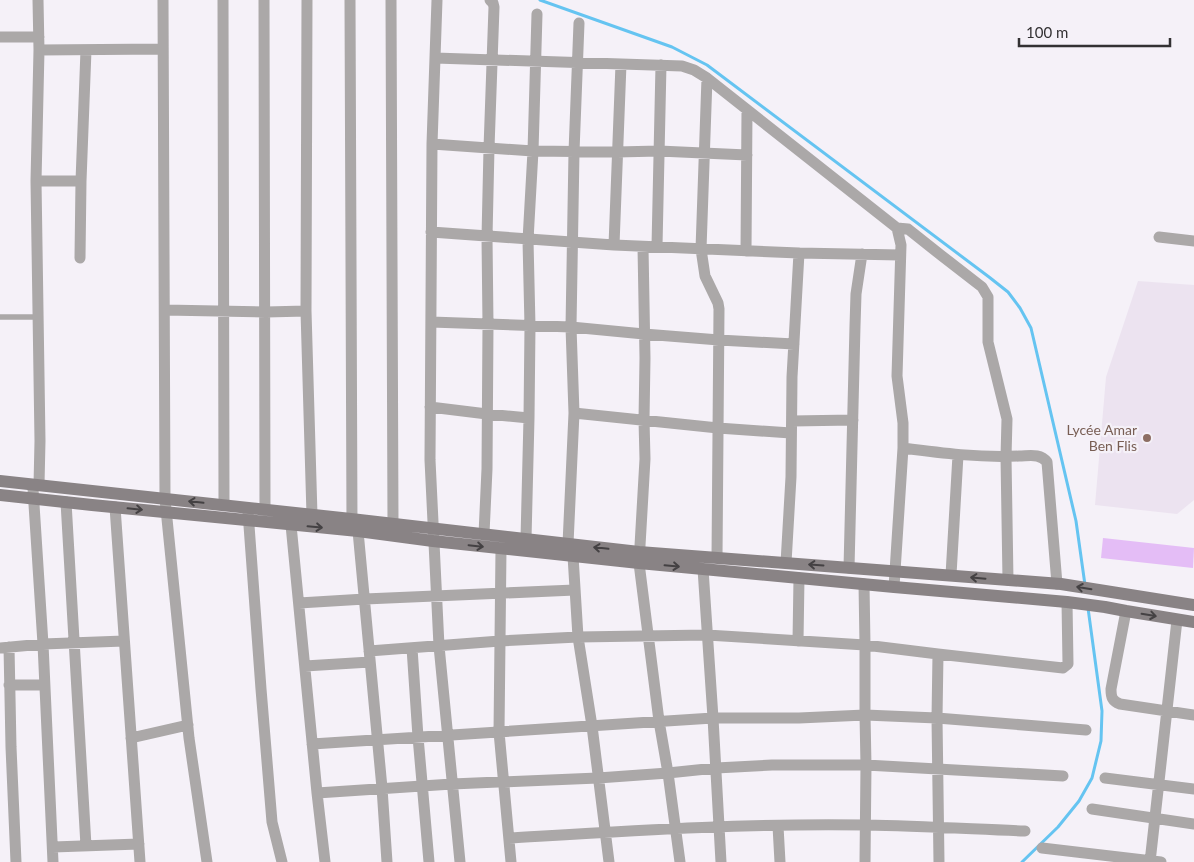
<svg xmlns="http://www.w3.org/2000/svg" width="1194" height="862" font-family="Lato,sans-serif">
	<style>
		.built { fill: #ece3f0 }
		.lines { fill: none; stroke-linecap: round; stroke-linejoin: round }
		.stream { stroke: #65c4f1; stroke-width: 3 }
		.building { fill: #e4bdf6 }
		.service { stroke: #aba8a8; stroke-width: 5.5 }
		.minor { stroke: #aba8a8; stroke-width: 11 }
		.secondary { stroke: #898385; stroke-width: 12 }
		.oneway { stroke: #444143 }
		.education-dot { fill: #8d6e63; stroke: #f5f1f8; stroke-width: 2 }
		.labels { text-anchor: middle; stroke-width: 4.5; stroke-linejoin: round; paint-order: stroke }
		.education-label { font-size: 14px; fill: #785e54; stroke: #f5f1f8; text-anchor: end }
	</style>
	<rect width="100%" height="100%" fill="#f5f1f8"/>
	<path class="built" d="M1138,281L1194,285V500L1177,514L1095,505L1106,377Z"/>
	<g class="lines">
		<path class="stream" d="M540,0L672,47L707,65L989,277L1008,292L1020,308L1031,328L1076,521L1085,585
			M1022,862L1058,827L1079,801L1092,778L1101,741L1102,711L1088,608"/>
	</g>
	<path class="building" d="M1103,538L1194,548L1193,568L1101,558Z"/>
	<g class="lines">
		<path class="service" d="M0,317H38"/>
		<path class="minor" d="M38,0L39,50L36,181L40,441L39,485
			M163,0L165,499L189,738L207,862
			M223,0L224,505
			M264,0L265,510
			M307,0L306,311L312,515
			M350,0L352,528
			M391,0L393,524
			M437,0L432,144L430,460L439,646L460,862
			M0,37H39
			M39,50L163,49
			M435,58L682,66L694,70L707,78L897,228L901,245L897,376L903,423V448L894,587
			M707,78L701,249L705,276L718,303L719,309L717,558
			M432,144L533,151L617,152L659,151L747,155
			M36,181H81
			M897,228L908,229L942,256L982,287L988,297V342L1007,419L1006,457L1008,580
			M431,232L614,245L799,253L900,255
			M1159,237L1194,241
			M614,245L621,64
			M657,246L661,65
			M643,247L645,358L644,420L645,459L639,563L659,721L668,773L680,862
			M746,251L747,110
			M80,258L81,181L86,50
			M165,310L266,312L306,311
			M431,322L571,327L644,334L719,340L794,344
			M430,407L487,414L529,418
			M574,413L718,428L791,433
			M792,421L853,420
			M903,448C941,453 980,458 1019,456C1029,456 1040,453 1047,462L1057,584
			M33,489L43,644L53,862
			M66,502L86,846
			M115,507L140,862
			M248,512L261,689L272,822L282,862
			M291,525L317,793L325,862
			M358,531L382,788L387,862
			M484,534L487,469L488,324L487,237L489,148L494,7L493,3L490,0
			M526,539L529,418L530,326L528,240L533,151L537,14
			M568,544L574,413L571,327L574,152L579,23
			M501,549L499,732L511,862
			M573,556L578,637L592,726L609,862
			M786,563L791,477L792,377L799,253
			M849,568L855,326L856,294L862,254
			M703,569L713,718L721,862
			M951,575L958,455
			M864,584L865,645V715L866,765L865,862
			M299,603L365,599L575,590
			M1126,611L1111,689C1111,697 1112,701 1120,704L1194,715
			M798,641L799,578
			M9,647L11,747L16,862
			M0,648L43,644L124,641
			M412,648L418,737L429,862
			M369,651L500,641L578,637L707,635L865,645L938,654L1063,668L1068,664L1067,602
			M938,654L937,718L939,862
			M305,666L370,662
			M9,685H45
			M131,738L188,725
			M312,744L713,718H799L865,715L937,718L1086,730
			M1105,778L1194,789
			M317,793L452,784L598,778L668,773L716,768L772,765H866L1063,776
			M1092,809L1194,824
			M778,826L780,862
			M509,838C627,831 746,823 866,825C919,826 972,829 1025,831
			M53,847L139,844
			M1042,848L1161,862
			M1150,862L1177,620"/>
		<path class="secondary" d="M0,481L351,519L639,552L1061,584L1194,605
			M0,495L92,505L358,531L433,541L639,563L894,587L1067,602L1105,607L1126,611L1194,622"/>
	</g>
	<defs><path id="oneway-shaft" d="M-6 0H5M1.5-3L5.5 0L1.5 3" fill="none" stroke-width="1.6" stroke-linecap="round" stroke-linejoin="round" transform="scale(1.25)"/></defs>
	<g class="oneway">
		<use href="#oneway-shaft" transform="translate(196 502) rotate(-174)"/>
		<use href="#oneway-shaft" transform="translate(135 509) rotate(6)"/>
		<use href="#oneway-shaft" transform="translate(315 527) rotate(5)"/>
		<use href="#oneway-shaft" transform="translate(476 546) rotate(6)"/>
		<use href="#oneway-shaft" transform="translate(601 548) rotate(-174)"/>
		<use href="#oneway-shaft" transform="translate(816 565) rotate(-176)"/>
		<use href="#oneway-shaft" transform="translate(672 566) rotate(5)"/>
		<use href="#oneway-shaft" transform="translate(978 578) rotate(-175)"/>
		<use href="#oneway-shaft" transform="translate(1084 588) rotate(-171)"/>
		<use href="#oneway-shaft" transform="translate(1149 615) rotate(9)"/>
	</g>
	<circle class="education-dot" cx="1147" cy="438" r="5"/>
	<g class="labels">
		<g class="education-label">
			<text x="1137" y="435">Lycée Amar<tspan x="1137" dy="16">Ben Flis</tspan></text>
		</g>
	</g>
	<path d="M1019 38v8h151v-8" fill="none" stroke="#333133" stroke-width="2.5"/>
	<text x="1026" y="38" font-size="15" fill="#333133" stroke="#f5f1f8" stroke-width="4" paint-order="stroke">100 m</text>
</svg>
